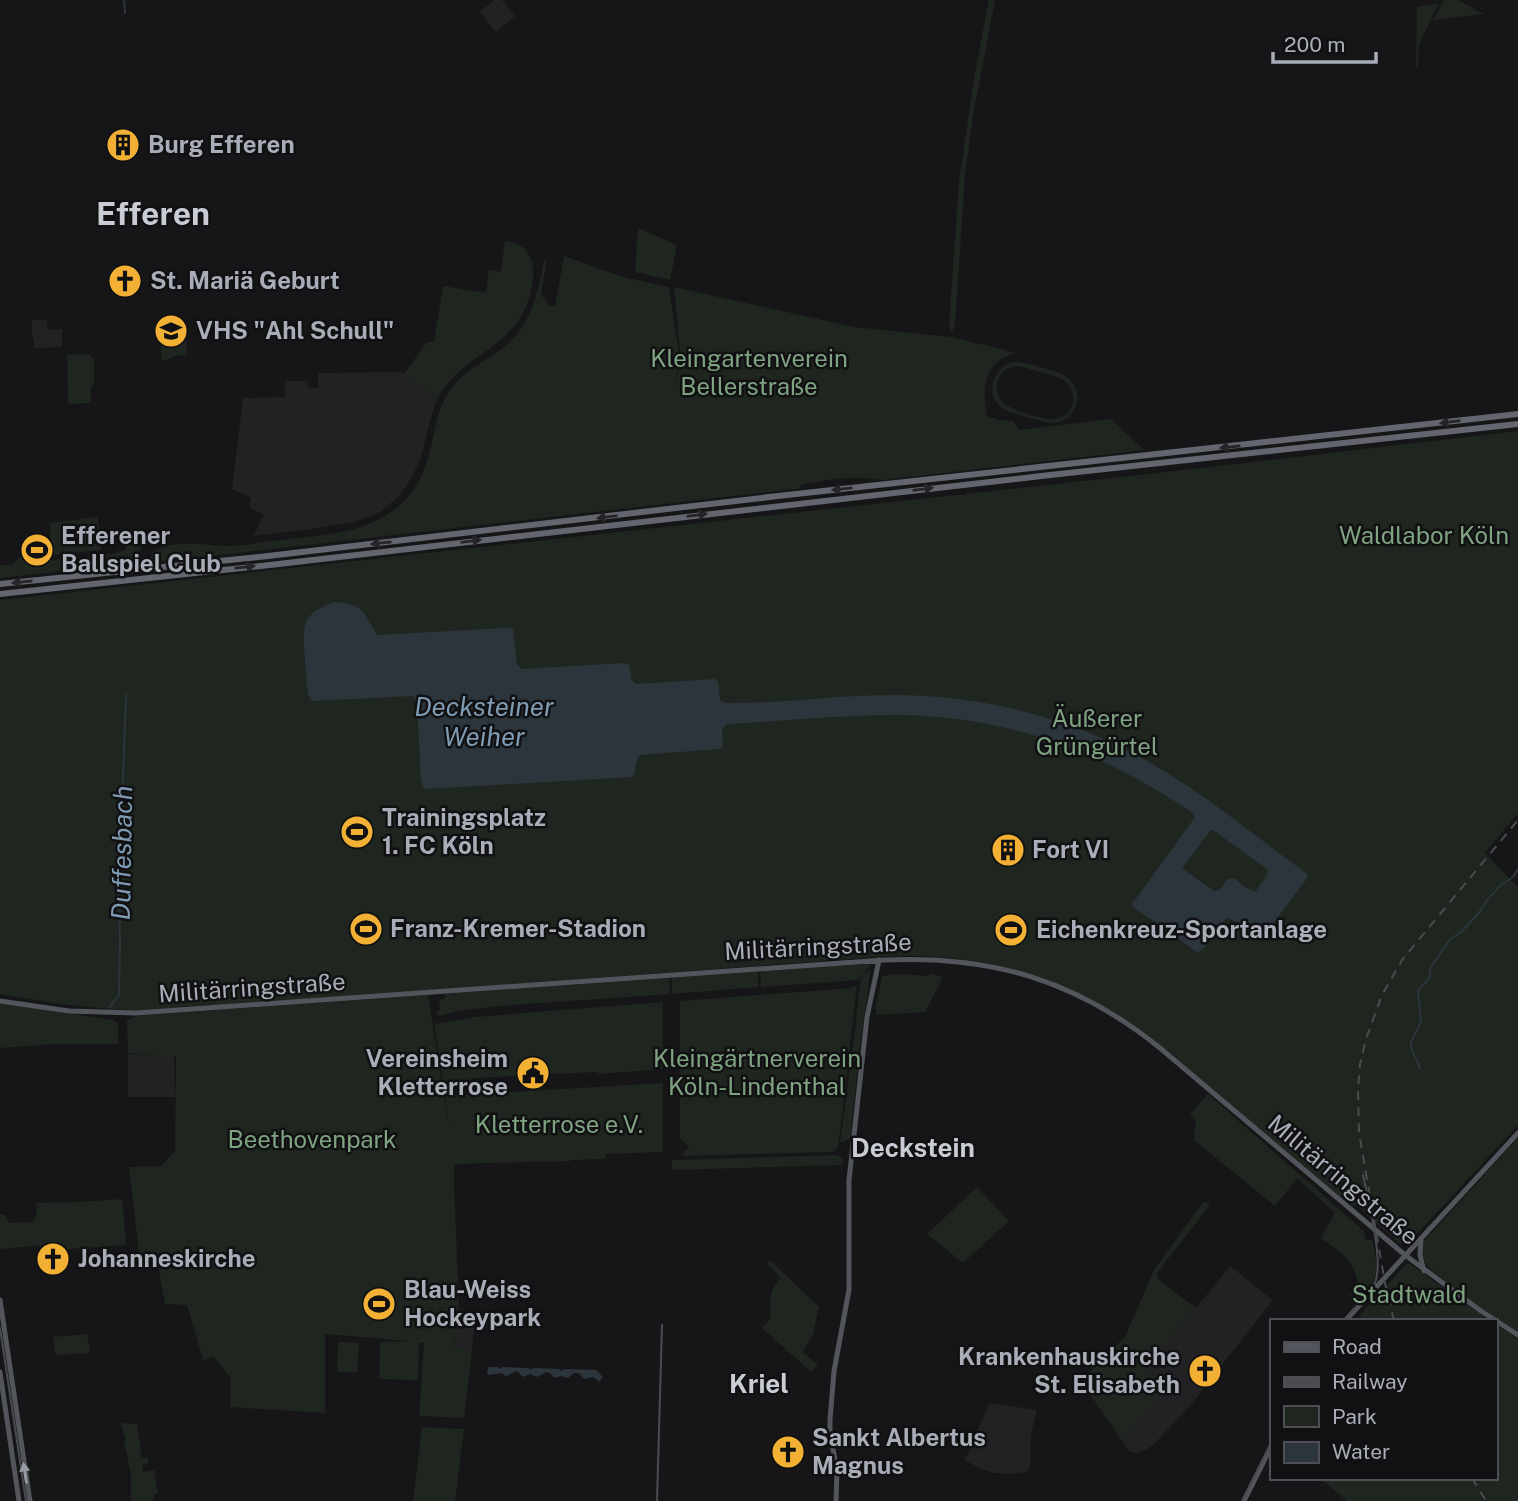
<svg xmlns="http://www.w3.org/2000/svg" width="1518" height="1501" font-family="'Public Sans',sans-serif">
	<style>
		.built { fill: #222225 }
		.green { fill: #1e261f; fill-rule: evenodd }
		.water { fill: #2c353c; fill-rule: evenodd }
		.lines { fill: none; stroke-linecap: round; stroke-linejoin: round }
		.stream { stroke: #2c353c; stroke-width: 2 }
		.major { stroke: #53555c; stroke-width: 5 }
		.highway { stroke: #63666e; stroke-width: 6 }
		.tram { stroke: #4a4c52; stroke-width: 2 }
		.rail { stroke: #4a4c52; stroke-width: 2; stroke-dasharray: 9 7; stroke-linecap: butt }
		.oneway { fill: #26262a }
		.oneway2 { fill: #979ba6 }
		.labels { text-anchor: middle; stroke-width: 5; stroke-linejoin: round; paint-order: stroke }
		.poi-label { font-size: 24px; font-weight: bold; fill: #a8adb8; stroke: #111113; text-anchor: start }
		.park-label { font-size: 24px; fill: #7fa381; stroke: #111113 }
		.street-label { font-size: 24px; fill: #a8adb8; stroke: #111113 }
		.water-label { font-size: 26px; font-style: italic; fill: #7f9bb3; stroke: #111113 }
		.neighbourhood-label { font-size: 26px; font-weight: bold; fill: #c9ccd4; stroke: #111113 }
		.district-label { font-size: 32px; font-weight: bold; fill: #c9ccd4; stroke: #111113 }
	</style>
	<rect width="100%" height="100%" fill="#161618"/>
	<path class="built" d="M494,0H502L515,16L496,32L480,12Z
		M32,320H47V330L62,329V347L34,348V338L32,337Z
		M402,372L438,398L432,413L420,461L408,484L398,497L379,513L354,522L311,529L253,536L264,515L249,507L251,498L232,489L243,398L285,397V381H307L308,388H318V373Z
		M128,1054L174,1055L175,1097H128Z
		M1230,1266L1273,1300L1189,1407L1154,1444L1147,1449L1136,1453L1129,1451L1081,1381L1125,1337L1152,1276L1196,1308Z
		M466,1318L475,1321L472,1350L454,1349L457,1322Z
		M989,1403L1037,1410L1031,1435L1030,1467L1026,1472L1012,1474L994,1473L979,1468L965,1460Z"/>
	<path class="green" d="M989,0H995L973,116L965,175L955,325L952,332L950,331L949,325L959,181L975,72Z
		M1444,0H1458L1484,14L1433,20Z
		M1439,3L1419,44L1418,68H1416L1417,7Z
		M638,228L677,245L670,280L635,272Z
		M505,241C521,244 531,250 533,268C534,277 532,286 530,295C515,350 463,352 438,398L404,374L427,342H434L443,286L486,293L489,270L501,272Z
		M564,256L623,277L669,287L679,354L678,367L671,394L681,361L674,287L854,327L952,337L1017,353C985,359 981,389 987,416L999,420L1013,421L1019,430L1111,419L1144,450L882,480C854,475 828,479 801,485L800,488L795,489L159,562L150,561L152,552C173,538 208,546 231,546C246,546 263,542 279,540C324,535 374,534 407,498C439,464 426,420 453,386C466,370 483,362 500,350C530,329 537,296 544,262L547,258L541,294L549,306L555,307Z
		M175,324H185L187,355L173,356L172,358L162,361L161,345L164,339L173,337Z
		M91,354V358H94V385L91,386V403L68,404L67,355Z
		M1011,362C1022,361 1060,371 1068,378C1085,392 1077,420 1055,423C1049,424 1010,413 1004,409C983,397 993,370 1011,362ZM1016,366L1023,367L1060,378C1078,388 1079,414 1056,419C1047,421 1011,410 1004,403C998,398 996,391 997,384C999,373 1006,368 1016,366Z
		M1518,431V813L1485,853L1518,887V1125L1407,1245L1400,1244L1356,1205L1353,1206C1287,1159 1228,1102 1167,1050L1163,1049C1080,981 996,953 889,956L221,1006C192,1003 164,1011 134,1010C89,1009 45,1002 0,994V600L1202,468Z
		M98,517L101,550L53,555L49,523Z
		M140,537L141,562L0,578V565H12L28,550H33L37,562L47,559L54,560L113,554L126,549L127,542Z
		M869,964L870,966L858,980L761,987L760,970Z
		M871,968L858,1060H856V1062L851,1063L861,977Z
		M758,971V987L672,994V976Z
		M899,974L928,976L931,974L943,977L925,1012L875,1015L877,1010L875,1009L882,976Z
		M669,977L670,994L499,1006L459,1011L439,1016L436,1014V1011L440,1010L439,1000L446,998L444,994L547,986L580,985L585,983Z
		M857,985L848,1063L842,1065V1067H848L838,1147L833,1152L683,1156V1154L689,1147L680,1138V1001L851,988Z
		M428,995L449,1128L445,1096L663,1083V1152L606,1154V1159L571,1160L570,1161L454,1164V1182L459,1311L476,1312L475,1321L466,1318L457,1322L454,1348L472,1350L464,1418L419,1416L424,1343H419L418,1380L379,1379L380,1342L409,1341L325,1334V1413L230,1407L231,1379L214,1357L203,1360L187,1305L165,1304L156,1254L139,1253L129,1167L161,1166L175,1151L176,1056L128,1053L127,1021L136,1016Z
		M663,1002V1069L599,1074L597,1072L471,1078V1080L443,1082L434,1024L475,1017Z
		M0,1003L113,1020L118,1023V1044H55L0,1048Z
		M858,1066L850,1139L840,1143L850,1067Z
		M1208,1094L1364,1231L1366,1240H1372C1375,1253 1380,1272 1372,1285C1368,1291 1362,1297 1357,1302L1350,1296L1358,1283C1353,1258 1341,1253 1321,1238L1335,1213L1297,1178L1275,1206L1194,1140L1196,1120L1190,1114Z
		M1518,1138V1332L1480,1307L1431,1270C1424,1261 1419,1253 1424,1241Z
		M837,1155L843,1159L842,1165L672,1170V1160Z
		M977,1187L1009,1221L963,1263L927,1234Z
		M122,1199L126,1245L41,1251L40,1245L0,1249V1215L3,1214L6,1216L9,1223L33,1222L37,1213L36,1203L79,1202Z
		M1204,1201L1210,1205L1157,1273L1158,1279L1194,1307L1166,1343L1160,1346L1155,1345L1139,1362L1162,1383L1154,1404L1121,1439L1081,1381L1125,1337L1154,1270Z
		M770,1260L819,1307L813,1334L803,1352L818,1365L811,1372L762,1328L770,1319C771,1300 767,1293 781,1278L767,1264Z
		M1406,1264H1410L1490,1321H1365L1359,1316Z
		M1495,1324L1518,1338V1501H1347L1323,1481L1325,1478H1495Z
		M87,1334L90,1353L56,1355L53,1337Z
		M338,1342L359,1343L357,1372H337Z
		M121,1423L137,1424L142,1458L148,1457L149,1463L142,1465L143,1472L154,1470L158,1494L153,1495L154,1501H133L131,1499V1474L124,1442L126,1441Z
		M422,1427L464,1429L455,1501H413Z"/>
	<path class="water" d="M333,602C362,603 364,612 377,635L506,628L513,629L517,665L522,669L625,663L630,666L631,679L636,684L715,679L718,682L720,700L725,703C783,704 842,694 900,695C989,696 1078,720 1154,765C1208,796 1256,837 1306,873L1308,877L1262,938L1258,939C1248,932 1238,921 1226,918L1203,949L1198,953L1132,906V904L1193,820L1195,818L1193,813C1104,753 1011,717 903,715C845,714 785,721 727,724L722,729L723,745L720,749L640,755C634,761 637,770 633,777L426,789L423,786L421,780L417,703L413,696L312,701L308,695C307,679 301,635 306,622C310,612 324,606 333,602ZM1211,830H1213L1268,870L1267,875L1255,892L1243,886L1236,879H1228L1219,890L1214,891L1183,869V867Z
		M488,1367H497L500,1369L502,1367L528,1368L531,1370L533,1368L559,1369L561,1371L564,1369L596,1370L603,1377L599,1382L594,1377L584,1379L579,1373H574L568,1378L561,1376L554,1378L550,1373L546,1372L537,1377L530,1374L523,1377L517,1371L506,1376L501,1373L489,1375L487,1373Z"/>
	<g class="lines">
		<path class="stream" d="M124,0L125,13
			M109,1008L119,995L120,942L119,887L126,695
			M1420,1068L1411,1048V1042L1421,1022L1418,990L1427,981L1430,977V968L1450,939L1460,933L1478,914L1488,899L1501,885L1513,877L1518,869"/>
		<path class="major" d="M0,1001L69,1011L136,1013L884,960C991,955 1076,980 1160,1048L1405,1255L1481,1311L1518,1335
			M1421,1239L1420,1255L1424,1271
			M0,1300L30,1501
			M1345,1321L1518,1133
			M0,1372L19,1501
			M836,1501L837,1470L830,1433V1420L834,1371L849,1290V1180L867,1017L879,960
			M1244,1501L1271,1447"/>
		<path class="highway" d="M0,584L268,556L778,496L1518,414
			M0,594L270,565L1050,475L1518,424"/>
		<path class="tram" d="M1344,1321C1353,1309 1368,1297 1375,1283C1384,1260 1368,1201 1363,1175
			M0,1328L26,1501
			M657,1501L662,1325
			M1242,1501L1271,1443"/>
		<path class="rail" d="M1394,1321L1385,1283L1359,1133L1358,1089L1360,1064L1366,1039L1382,995L1402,960L1518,820
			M1472,1478L1486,1501"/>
	</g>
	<defs><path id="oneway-solid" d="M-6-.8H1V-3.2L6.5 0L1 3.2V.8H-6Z" transform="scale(1.75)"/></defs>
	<g class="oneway">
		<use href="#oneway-solid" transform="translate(1450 422) rotate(173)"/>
		<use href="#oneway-solid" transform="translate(1230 447) rotate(174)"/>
		<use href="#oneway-solid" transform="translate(842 489) rotate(174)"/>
		<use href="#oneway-solid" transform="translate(923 489) rotate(-7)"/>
		<use href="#oneway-solid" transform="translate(697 515) rotate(-7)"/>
		<use href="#oneway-solid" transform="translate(607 517) rotate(173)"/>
		<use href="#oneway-solid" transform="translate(471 541) rotate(-7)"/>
		<use href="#oneway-solid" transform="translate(381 543) rotate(174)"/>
		<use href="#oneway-solid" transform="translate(245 567) rotate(-6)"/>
		<use href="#oneway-solid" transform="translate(22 582) rotate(174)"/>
	</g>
	<use class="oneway2" href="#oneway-solid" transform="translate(25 1473) rotate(-99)"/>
	<defs>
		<symbol id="building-disc" viewBox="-11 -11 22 22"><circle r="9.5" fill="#f2b134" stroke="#111113"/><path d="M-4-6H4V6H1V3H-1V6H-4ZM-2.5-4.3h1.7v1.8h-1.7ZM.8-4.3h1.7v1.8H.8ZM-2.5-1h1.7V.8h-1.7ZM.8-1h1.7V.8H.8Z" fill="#111"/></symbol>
		<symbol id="church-disc" viewBox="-11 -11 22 22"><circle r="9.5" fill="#f2b134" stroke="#111113"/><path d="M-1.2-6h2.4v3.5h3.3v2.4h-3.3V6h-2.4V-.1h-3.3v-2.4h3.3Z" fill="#111"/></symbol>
		<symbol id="university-disc" viewBox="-11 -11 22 22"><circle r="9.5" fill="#f2b134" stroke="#111113"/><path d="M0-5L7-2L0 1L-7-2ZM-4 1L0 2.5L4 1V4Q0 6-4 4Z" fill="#111"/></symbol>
		<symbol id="stadium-disc" viewBox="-11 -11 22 22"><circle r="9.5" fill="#f2b134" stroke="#111113"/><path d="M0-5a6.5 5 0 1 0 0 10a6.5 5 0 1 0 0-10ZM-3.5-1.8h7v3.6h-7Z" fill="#111"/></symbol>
		<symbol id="civic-disc" viewBox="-11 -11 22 22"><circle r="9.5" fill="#f2b134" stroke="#111113"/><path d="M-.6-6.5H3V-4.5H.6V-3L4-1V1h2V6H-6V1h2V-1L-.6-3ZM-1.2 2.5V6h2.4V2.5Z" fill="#111"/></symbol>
	</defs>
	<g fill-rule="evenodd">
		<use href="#building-disc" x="104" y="126" width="38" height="38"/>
		<use href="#church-disc" x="106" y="262" width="38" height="38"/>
		<use href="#university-disc" x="152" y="312" width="38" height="38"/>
		<use href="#stadium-disc" x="18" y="531" width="38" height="38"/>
		<use href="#stadium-disc" x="338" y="813" width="38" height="38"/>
		<use href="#building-disc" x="989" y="831" width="38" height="38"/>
		<use href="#stadium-disc" x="347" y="910" width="38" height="38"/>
		<use href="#stadium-disc" x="992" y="911" width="38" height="38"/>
		<use href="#civic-disc" x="514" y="1054" width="38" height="38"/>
		<use href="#church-disc" x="34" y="1240" width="38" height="38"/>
		<use href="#stadium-disc" x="360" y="1285" width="38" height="38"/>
		<use href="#church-disc" x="1186" y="1352" width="38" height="38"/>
		<use href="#church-disc" x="769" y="1433" width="38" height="38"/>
	</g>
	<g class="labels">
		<g class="poi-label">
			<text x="148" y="153">Burg Efferen</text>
			<text x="150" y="289">St. Mariä Geburt</text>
			<text x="196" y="339">VHS "Ahl Schull"</text>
			<text x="61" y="544">Efferener<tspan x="61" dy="28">Ballspiel Club</tspan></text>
			<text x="382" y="826">Trainingsplatz<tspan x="382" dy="28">1. FC Köln</tspan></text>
			<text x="1032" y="858">Fort VI</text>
			<text x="390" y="937">Franz-Kremer-Stadion</text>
			<text x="1036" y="938">Eichenkreuz-Sportanlage</text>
			<text x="508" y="1067" text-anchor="end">Vereinsheim<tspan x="508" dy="28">Kletterrose</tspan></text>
			<text x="78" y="1267">Johanneskirche</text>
			<text x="404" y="1298">Blau-Weiss<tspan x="404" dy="28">Hockeypark</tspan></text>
			<text x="1180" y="1365" text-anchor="end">Krankenhauskirche<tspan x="1180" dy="28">St. Elisabeth</tspan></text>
			<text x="812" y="1446">Sankt Albertus<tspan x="812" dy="28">Magnus</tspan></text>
		</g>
		<g class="park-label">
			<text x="749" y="367">Kleingartenverein<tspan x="749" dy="28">Bellerstraße</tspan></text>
			<text x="1424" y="544">Waldlabor Köln</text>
			<text x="1097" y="727">Äußerer<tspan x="1097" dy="28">Grüngürtel</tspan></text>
			<text x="757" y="1067">Kleingärtnerverein<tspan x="757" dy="28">Köln-Lindenthal</tspan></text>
			<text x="559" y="1133">Kletterrose e.V.</text>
			<text x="312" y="1148">Beethovenpark</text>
			<text x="1409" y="1303">Stadtwald</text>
		</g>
		<g class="street-label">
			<text transform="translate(818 947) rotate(-3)" y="8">Militärringstraße</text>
			<text transform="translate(252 988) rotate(-4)" y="8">Militärringstraße</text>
			<text transform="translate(1343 1180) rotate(40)" y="8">Militärringstraße</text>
		</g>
		<g class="water-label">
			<text x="484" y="716">Decksteiner<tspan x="484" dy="30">Weiher</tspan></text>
			<text transform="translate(122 853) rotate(-89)" y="9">Duffesbach</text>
		</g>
		<g class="neighbourhood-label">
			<text x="913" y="1157">Deckstein</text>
			<text x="759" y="1393">Kriel</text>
		</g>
		<g class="district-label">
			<text x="153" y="225">Efferen</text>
		</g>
	</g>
	<rect x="1270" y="1319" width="228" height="161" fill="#111113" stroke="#4d4f55" stroke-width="2"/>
	<rect x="1284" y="1342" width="35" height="10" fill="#53555c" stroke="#4d4f55" stroke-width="2"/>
	<text x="1332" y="1354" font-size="21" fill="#a8adb8">Road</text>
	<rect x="1284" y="1377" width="35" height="10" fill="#4a4c52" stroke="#4d4f55" stroke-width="2"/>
	<text x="1332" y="1389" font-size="21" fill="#a8adb8">Railway</text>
	<rect x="1284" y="1406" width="35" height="21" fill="#1e261f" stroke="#4d4f55" stroke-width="2"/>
	<text x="1332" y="1424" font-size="21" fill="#a8adb8">Park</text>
	<rect x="1284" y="1442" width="35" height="21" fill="#2c353c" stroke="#4d4f55" stroke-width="2"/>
	<text x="1332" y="1459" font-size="21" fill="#a8adb8">Water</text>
	<path d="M1273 52v10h103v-10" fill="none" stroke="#a8adb8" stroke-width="3.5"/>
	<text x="1284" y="52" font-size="21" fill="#a8adb8" stroke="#111113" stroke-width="5" paint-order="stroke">200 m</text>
</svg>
